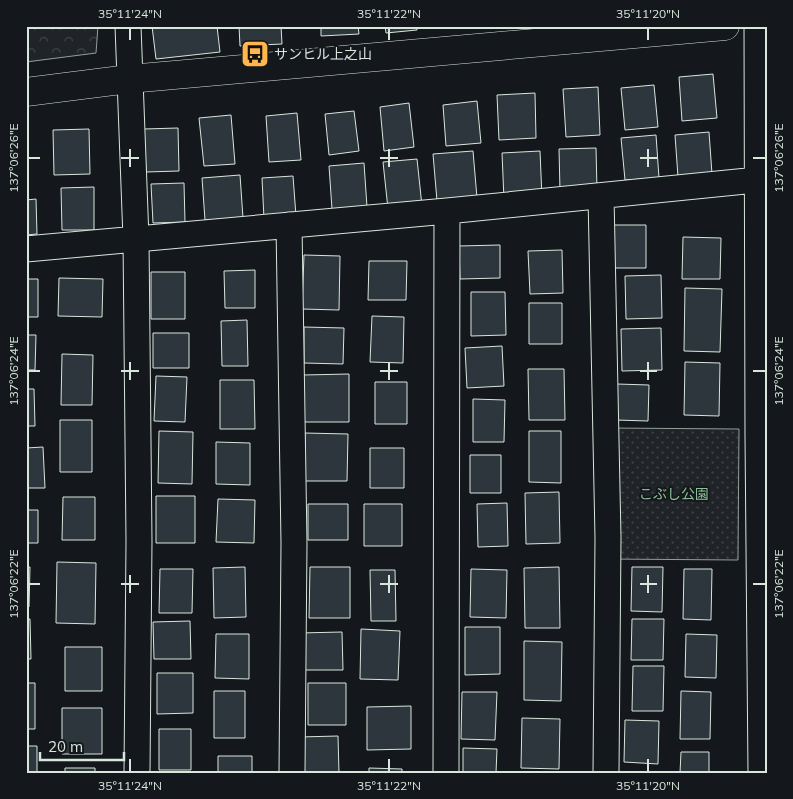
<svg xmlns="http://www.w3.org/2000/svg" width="793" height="799" font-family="Mulish,'Noto Sans JP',sans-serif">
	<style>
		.grass { fill: url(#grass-dots); stroke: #939e99 }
		.forest { fill: url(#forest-crowns); stroke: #939e99 }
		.building { fill: #2c363c; stroke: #d8e6dc }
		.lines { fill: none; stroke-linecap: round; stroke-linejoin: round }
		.street-casing { stroke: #d8e6dc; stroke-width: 27 }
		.secondary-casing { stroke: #d8e6dc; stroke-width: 29 }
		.street { stroke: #14181c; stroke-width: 25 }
		.secondary { stroke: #14181c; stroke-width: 28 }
		.ticks { fill: none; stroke: #d8e6dc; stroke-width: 2 }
		.labels { text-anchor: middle; stroke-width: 4; stroke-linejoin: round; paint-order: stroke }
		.poi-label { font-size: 14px; fill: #d8e6dc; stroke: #14181c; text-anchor: start }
		.park-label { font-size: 14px; fill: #8ac095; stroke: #14181c }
		.neatline { fill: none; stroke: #d8e6dc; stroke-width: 2 }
		.ticks-label { font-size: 12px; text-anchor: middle; fill: #d8e6dc }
	</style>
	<defs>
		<pattern id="grass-dots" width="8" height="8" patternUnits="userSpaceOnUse" patternTransform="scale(1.25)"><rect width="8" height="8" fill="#202428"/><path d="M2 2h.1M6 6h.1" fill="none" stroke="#404447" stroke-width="1.8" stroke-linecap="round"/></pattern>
		<pattern id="forest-crowns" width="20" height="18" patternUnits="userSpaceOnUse" patternTransform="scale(1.25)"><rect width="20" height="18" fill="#202428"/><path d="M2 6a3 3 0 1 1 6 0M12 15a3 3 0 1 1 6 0" fill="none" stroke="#404447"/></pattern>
	</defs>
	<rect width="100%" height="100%" fill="#14181c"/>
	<path class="grass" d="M609,428L739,429L738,560L608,559Z"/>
	<path class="forest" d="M26,26H98L96,53L26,62Z"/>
	<path class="building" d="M152,26H217L220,52L156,59Z
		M239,26H281L282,44L240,46Z
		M321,26H358L359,34L321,36Z
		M385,26H417V30L386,33Z
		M713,74L717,118L682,121L679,77Z
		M654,85L658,127L625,130L621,88Z
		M598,87L600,135L566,137L563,89Z
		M535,93L536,138L499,140L497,95Z
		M477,101L481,143L446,146L443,105Z
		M409,103L414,147L384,151L380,107Z
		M354,111L359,151L329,155L325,114Z
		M297,113L301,160L269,162L266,116Z
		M231,115L235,164L204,166L199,118Z
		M178,128L179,171L146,172L144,129Z
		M89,129L90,174L54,175L53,130Z
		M709,132L712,174L678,177L675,135Z
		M656,135L659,178L625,180L621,138Z
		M596,148L597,190L560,191L559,149Z
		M473,151L477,198L437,201L433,154Z
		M540,151L542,198L504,200L502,153Z
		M417,159L422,206L388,209L383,162Z
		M364,163L367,207L332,209L329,166Z
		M240,175L243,218L205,220L202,178Z
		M293,176L296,216L264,219L262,178Z
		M184,183L185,222L153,223L151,184Z
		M94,187V230H62L61,188Z
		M36,199L37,234L26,235V200Z
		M612,225H646V268H612Z
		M683,237L721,238L720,279H682Z
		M500,245V278L460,279L459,246Z
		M562,250L563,293L530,294L528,251Z
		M304,255L340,256L339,310L302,309Z
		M369,261H407L406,300H368Z
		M255,270V308H225L224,271Z
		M151,272H185V319H151Z
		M661,275L662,318L626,319L625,276Z
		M59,278L103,279L102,317L58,316Z
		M26,279H38V317H26Z
		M685,288L722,289L720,352L684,351Z
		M471,292H505L506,335L471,336Z
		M529,303H562V344H529Z
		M372,316L404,317L403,363L370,362Z
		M247,320L248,366H222L221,321Z
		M304,327L344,328L343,364L304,363Z
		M661,328L662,370L622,371L621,329Z
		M153,333H189V368H153Z
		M26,335H36L35,370H26Z
		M502,346L504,386L467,388L465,348Z
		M62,354L93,355L92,405H61Z
		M685,362L720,363L719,416L684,415Z
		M528,369H564L565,420H529Z
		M349,374V422H304L303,375Z
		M156,376L187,377L185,422L154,421Z
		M220,380H254L255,429H220Z
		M375,382H407V424H375Z
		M617,384L649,385L648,421L616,420Z
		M26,389H34L35,426H26Z
		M473,399L505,400L504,442H473Z
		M60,420H92V472H60Z
		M159,431L193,432L192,484L158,483Z
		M529,431H561V483L529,482Z
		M305,433L348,434L347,481H305Z
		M216,442L250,443V485L216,484Z
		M43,447L45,488H26V448Z
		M370,448H404V488H370Z
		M470,455H501V493H470Z
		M559,492L560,543L526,544L525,493Z
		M156,496H195V543H156Z
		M63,497H95V540H62Z
		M218,499L255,500L254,543L216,542Z
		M507,503L508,546L478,547L477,504Z
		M308,504H348V540H308Z
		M364,504H402V546H364Z
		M26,510H38V543H26Z
		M57,562L96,563L95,624L56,623Z
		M26,567H30L29,607H26Z
		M245,567L246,617L214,618L213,568Z
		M310,567H350V618H309Z
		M559,567L560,628H525L524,568Z
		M632,567H663L662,612L631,611Z
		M160,569H193L192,613H159Z
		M471,569L507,570L506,618L470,617Z
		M684,569H712L711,620L683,619Z
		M370,570H395L396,621H371Z
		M26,619H30L31,659H26Z
		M632,619H664L663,660H631Z
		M190,621L191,659H154L153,622Z
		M465,627H500V674L465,675Z
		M361,629L400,631L398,680L360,679Z
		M342,632L343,670H300L299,633Z
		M216,634H249V679L215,678Z
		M686,634L717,635L716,678L685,677Z
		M524,641L562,642L561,701L524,700Z
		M65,647H102V691H65Z
		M633,666H664L663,711H632Z
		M157,673H193V713L157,714Z
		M26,683H35V729H26Z
		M308,683H346V725H308Z
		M214,691H245V738H214Z
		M681,691L711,692L710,739H680Z
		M462,692H497L495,740L461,739Z
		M411,706V749L367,750V707Z
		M62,708H102V754H62Z
		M522,718L560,719L559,769L521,768Z
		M625,720L659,721L658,764L624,762Z
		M159,729H191V770H159Z
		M338,736L339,773H300L299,737Z
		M26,746H37V773H26Z
		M463,748L497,749L496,773H463Z
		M681,752H709V773H680Z
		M218,756H252V773H218Z
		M65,768H95V773H65Z
		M369,768L402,769V773H369Z"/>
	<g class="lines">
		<defs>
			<path id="street" d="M128,26L136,239L139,541L137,773
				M757,26L758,436L761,773
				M601,196L608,538L606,773
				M289,225L294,543L292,773
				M26,249L447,211L767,179
				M446,773L447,211"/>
			<path id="secondary" d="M26,92L129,79L725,26"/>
		</defs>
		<use href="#street" class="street-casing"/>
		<use href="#secondary" class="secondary-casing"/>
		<use href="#street" class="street"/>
		<use href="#secondary" class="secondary"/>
	</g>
	<path class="ticks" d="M130,28V40M389,28V40M648,28V40M130,149V167M389,149V167M648,149V167M28,158H40M121,158H139M380,158H398M640,158H657M753,158H766M130,362V380M389,362V380M648,362V380M28,371H40M121,371H139M380,371H398M640,371H657M753,371H766M130,575V593M389,575V593M648,575V593M28,584H40M121,584H139M380,584H398M640,584H657M753,584H766M130,759V772M389,759V772M648,759V772"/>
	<defs>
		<symbol id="bus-square" viewBox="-11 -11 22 22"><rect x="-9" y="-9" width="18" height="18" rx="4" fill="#ffb74d" stroke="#14181c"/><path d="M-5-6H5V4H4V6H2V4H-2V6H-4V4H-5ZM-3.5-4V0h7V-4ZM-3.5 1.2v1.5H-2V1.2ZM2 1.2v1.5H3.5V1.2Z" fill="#111"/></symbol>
	</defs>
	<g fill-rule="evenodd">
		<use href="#bus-square" x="239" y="38" width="32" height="32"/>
	</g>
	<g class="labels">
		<g class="poi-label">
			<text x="274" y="59">サンヒル上之山</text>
		</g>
		<g class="park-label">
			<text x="674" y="499">こぶし公園</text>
		</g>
	</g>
	<rect width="793" height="799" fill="none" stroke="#14181c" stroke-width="55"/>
	<path d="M40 752v8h84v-8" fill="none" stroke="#d8e6dc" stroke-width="2.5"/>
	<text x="48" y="752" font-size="15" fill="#d8e6dc" stroke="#14181c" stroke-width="4" paint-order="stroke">20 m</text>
	<rect x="28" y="28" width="738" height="744" class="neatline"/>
	<g class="ticks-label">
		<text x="130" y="18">35°11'24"N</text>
		<text x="389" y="18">35°11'22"N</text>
		<text x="648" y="18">35°11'20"N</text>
		<text transform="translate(779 158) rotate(-90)" y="4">137°06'26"E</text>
		<text transform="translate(14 158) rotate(-90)" y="4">137°06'26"E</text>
		<text transform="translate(779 371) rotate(-90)" y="4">137°06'24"E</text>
		<text transform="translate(14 371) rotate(-90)" y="4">137°06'24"E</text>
		<text transform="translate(779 584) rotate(-90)" y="4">137°06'22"E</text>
		<text transform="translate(14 584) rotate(-90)" y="4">137°06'22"E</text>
		<text x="130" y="790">35°11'24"N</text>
		<text x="389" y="790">35°11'22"N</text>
		<text x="648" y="790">35°11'20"N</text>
	</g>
</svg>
